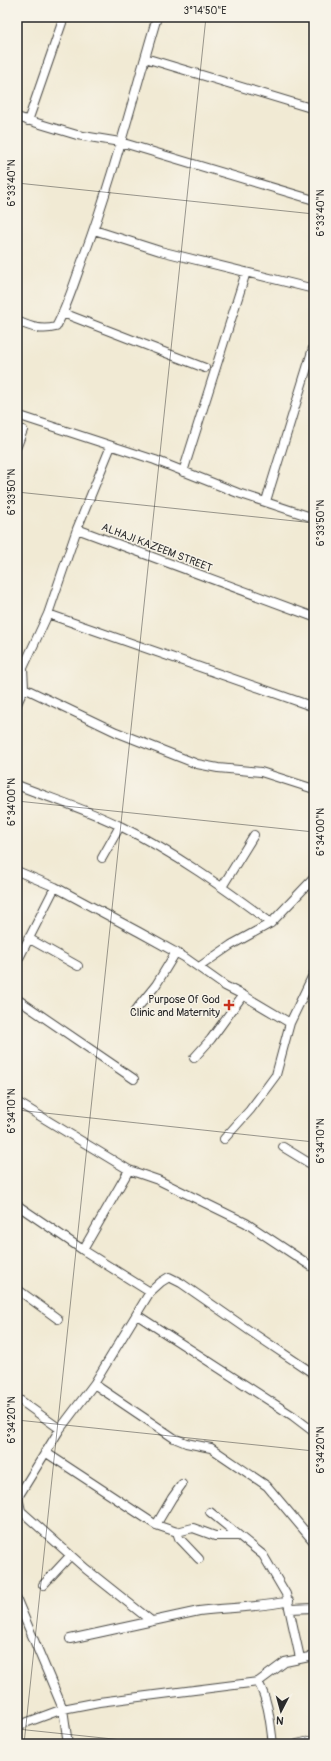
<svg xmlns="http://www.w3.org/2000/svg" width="331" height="1761" font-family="Pangolin,sans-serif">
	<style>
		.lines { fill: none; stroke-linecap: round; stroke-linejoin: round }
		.minor-casing { stroke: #494844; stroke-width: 10 }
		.minor { stroke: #fff; stroke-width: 8 }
		.ticks { fill: none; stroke: #2b2b2b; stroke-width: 1; stroke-opacity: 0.45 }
		.poi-dot { fill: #c8321e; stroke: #f7f3e8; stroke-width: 1.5 }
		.labels { text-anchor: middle; stroke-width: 3; stroke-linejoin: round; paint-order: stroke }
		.street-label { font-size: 11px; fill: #2b2b2b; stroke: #f7f3e8 }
		.poi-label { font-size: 11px; fill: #2b2b2b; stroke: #f7f3e8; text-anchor: end }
		.neatline { fill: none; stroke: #2b2b2b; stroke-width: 1.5 }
		.ticks-label { font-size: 10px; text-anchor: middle; fill: #2b2b2b }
	</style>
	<rect width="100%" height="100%" fill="#f7f3e8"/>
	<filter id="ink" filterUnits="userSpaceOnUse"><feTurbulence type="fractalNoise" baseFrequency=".025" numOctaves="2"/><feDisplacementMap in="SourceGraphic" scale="8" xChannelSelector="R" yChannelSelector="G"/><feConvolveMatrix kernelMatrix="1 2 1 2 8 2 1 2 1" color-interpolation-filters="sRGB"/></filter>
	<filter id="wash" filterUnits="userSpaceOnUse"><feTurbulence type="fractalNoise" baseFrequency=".012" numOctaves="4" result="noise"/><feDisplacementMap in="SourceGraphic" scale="16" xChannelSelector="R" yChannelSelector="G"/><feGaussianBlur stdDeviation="0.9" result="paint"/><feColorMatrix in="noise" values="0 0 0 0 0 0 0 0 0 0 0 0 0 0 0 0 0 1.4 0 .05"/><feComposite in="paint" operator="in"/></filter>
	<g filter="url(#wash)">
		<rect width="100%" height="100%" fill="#f1ead4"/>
	</g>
	<g filter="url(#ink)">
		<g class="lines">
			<defs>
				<path id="minor" d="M145,58L314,109
					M17,117L77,135L120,142L314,200
					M28,121L64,17
					M94,230L160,251L314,289
					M63,313L205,368
					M17,321C31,327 41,331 56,327C68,305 75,280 84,256C113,178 133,97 157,17
					M17,415L155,460L238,493L314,518
					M17,446L23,430
					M111,446L77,529L314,617
					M183,472L246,272
					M266,501L314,345
					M48,614L314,707
					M24,688L116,732L197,764L218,768L261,772L314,789
					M17,704L24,688L23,668L48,614L77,529
					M17,785C52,799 89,810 122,827C175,853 224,888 271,923
					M102,858L120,826
					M17,871L55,887L139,932L184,957L225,986L243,995L290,1023
					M222,887L254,835
					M28,938L78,966
					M17,962L55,887
					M199,967L231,945L271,923L314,878
					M17,999L134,1079
					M135,1011L156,985L176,952
					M194,1058L211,1039L243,995
					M17,1102L129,1170L158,1180L246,1223L314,1268
					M224,1139L250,1110L276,1075L290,1023L314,973
					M283,1147L314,1166
					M17,1205L83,1250L150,1292
					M83,1250L129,1170
					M17,1289L58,1319
					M137,1315L293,1416L314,1432
					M94,1384L174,1438L186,1443L211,1448L267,1486L314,1542
					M17,1398L60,1429
					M45,1452L156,1525L177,1532L193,1528L215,1536H238
					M21,1511L86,1569L150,1620
					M210,1512L263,1555L286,1594L300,1658
					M17,1515L21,1511L18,1497L60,1429L94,1384L150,1292L161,1282L169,1277L181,1283L250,1331L314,1374
					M156,1525L172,1498L182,1484
					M177,1532L179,1538L199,1559
					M43,1585L70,1556
					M17,1600L63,1709L68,1744
					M290,1609L314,1608
					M70,1639L199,1611C230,1607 259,1608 289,1601
					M258,1682C269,1702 270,1722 273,1744
					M17,1726L63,1709L99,1702L258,1682L285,1662L314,1656
					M297,1744L314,1740"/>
			</defs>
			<use href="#minor" class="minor-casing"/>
			<use href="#minor" class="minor"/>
		</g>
	</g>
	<path class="ticks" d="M17,183L314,214M17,492L314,523M17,801L314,832M17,1110L314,1142M17,1420L314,1451M17,1729L161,1744M24,1744L206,17"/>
	<path class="poi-dot" d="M227 999h4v4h4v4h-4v4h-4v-4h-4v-4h4z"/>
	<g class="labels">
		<g class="street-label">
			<text transform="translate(157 547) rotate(21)" y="4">ALHAJI KAZEEM STREET</text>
		</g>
		<g class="poi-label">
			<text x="220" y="1003">Purpose Of God<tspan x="220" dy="13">Clinic and Maternity</tspan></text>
		</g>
	</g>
	<rect width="331" height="1761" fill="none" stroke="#f7f3e8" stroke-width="44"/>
	<g transform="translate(281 1711) rotate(186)" stroke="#f7f3e8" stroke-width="3" paint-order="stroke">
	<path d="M0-3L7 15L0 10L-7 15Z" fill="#2b2b2b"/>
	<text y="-6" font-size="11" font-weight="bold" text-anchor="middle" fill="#2b2b2b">N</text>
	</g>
	<rect x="22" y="22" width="287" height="1717" class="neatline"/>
	<g class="ticks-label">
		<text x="205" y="14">3°14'50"E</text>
		<text transform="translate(11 183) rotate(-90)" y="4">6°33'40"N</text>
		<text transform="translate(320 213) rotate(-90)" y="4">6°33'40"N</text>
		<text transform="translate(11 492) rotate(-90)" y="4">6°33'50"N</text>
		<text transform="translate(320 523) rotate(-90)" y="4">6°33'50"N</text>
		<text transform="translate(11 802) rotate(-90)" y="4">6°34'00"N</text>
		<text transform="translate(320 832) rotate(-90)" y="4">6°34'00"N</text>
		<text transform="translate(11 1111) rotate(-90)" y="4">6°34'10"N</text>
		<text transform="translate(320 1141) rotate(-90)" y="4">6°34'10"N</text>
		<text transform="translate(11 1420) rotate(-90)" y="4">6°34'20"N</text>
		<text transform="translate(320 1450) rotate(-90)" y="4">6°34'20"N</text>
	</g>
</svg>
